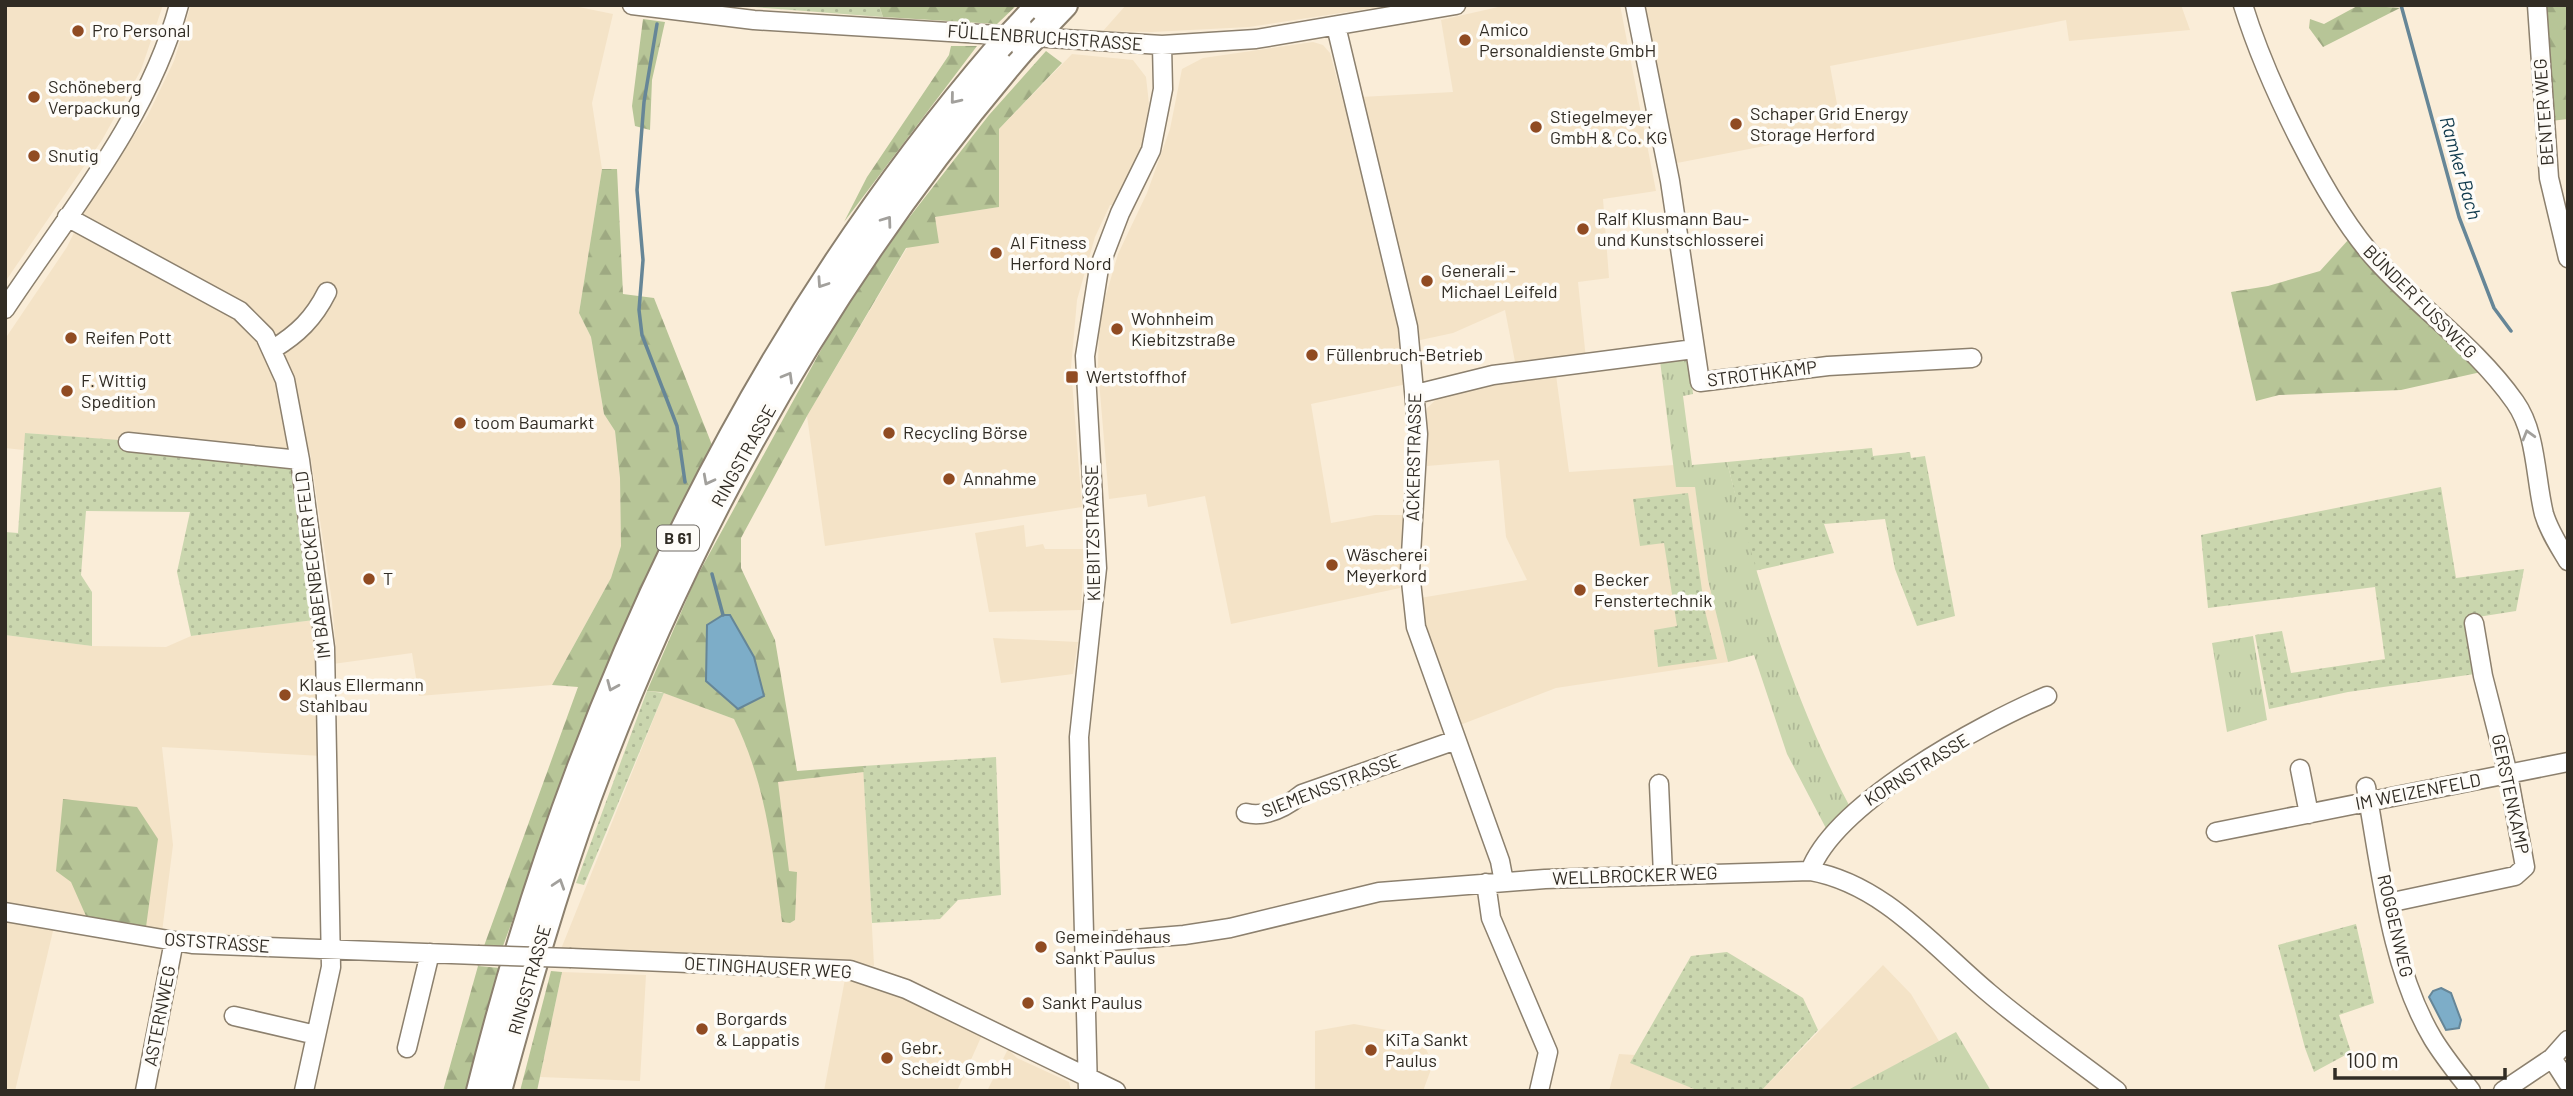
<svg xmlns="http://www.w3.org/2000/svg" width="2573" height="1096" font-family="Barlow,sans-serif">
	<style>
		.built { fill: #f4e3c7 }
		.grass { fill: url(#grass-dots) }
		.forest { fill: url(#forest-firs) }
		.park { fill: url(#park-tufts) }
		.water { fill: #7dadc8; stroke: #668697; stroke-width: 2 }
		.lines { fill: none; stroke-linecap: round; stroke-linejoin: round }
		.stream { stroke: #668697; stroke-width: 3.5 }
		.minor-casing { stroke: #8c806e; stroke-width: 21 }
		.highway-casing { stroke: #8c806e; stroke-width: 28 }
		.minor { stroke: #fff; stroke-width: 18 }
		.highway { stroke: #fff; stroke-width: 24 }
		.minor-bridge-casing { stroke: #8c806e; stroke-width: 21; stroke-linecap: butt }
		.highway-bridge-casing { stroke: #8c806e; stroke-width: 28; stroke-linecap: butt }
		.minor-bridge { stroke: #fff; stroke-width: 18 }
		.highway-bridge { stroke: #fff; stroke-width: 24 }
		.oneway { stroke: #a2a09c }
		.poi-dot { fill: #904b22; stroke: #fefcf8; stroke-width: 2.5 }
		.labels { text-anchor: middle; stroke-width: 7; stroke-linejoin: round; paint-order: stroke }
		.shield { fill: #fefcf8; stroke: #6e6a64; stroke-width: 2 }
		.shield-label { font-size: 16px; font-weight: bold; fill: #312c24 }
		.poi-label { font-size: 18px; fill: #312c24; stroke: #fefcf8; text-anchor: start }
		.street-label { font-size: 18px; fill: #312c24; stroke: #fefcf8 }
		.water-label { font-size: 19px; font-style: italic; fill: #103a4d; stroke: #fefcf8 }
	</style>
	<defs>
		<pattern id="grass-dots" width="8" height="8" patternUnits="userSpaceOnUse" patternTransform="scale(1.75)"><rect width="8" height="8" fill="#cad6ae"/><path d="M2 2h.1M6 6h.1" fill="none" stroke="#aeb896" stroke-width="1.8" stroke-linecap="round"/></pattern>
		<pattern id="forest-firs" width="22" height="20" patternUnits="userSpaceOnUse" patternTransform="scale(1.75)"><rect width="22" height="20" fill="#b7c597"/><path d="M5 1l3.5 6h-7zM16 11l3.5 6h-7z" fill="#9ea982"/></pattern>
		<pattern id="park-tufts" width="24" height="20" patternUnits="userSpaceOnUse" patternTransform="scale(1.75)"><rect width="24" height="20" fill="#cad6ae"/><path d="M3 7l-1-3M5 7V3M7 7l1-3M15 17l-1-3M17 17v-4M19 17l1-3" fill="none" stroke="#aeb896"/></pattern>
	</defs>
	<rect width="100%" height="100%" fill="#faedd8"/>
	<path class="built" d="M5,5H163L141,70L102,140L5,282Z
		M191,5H569L613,14L592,103L602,169L579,313L591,337L604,414L615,431L620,478L621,546L611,578L552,685L419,696L412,653L333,664L336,652L332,602L310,452L285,454L26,433L24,450L5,448V339L67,247L90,200L148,115L174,61Z
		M1126,5H1393L1249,27L1152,32L1103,31Z
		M1507,5H1620L1656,191L1603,199L1609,278L1578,282L1586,359L1516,367L1505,310L1453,333L1402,344L1407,384L1311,404L1331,523L1375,515H1406L1400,588L1231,624L1205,496L1148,507L1146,494L1109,499L1098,369L1099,319L1118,254L1147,193L1170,129L1182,69L1203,58L1313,42L1323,45L1330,53L1344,105L1361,97L1453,92L1441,20Z
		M1644,5H2181L2190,30L2069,41L2066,20L1830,66L1842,131L1677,163Z
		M1072,54L1133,60L1146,77L1149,104L1142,145L1131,173L1114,205H1110L1095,237L1077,300L1071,368L1082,507L825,546L807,416L907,248L934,217L999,207V129Z
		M1556,375L1569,472L1674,465L1676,487L1695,486L1708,580L1728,662L1556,688L1460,725L1425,627L1420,598L1527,580L1506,537L1499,460L1427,466V408L1438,398L1476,386Z
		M1024,525L1026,547L1043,544L1045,549H1084L1081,610L989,612L975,533Z
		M314,620L322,756L162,747L173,845L162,932L86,916L53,931L15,1091H5V635L92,646L166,647L191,636Z
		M993,638L1078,642L1073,674L1001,683Z
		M664,693L734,719L749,749L759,784L864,772L874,966L849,961L561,949Z
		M1883,965L1911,994L1939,1041L1848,1091H1761Z
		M562,972L646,975L640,1081L540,1077Z
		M845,979L921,1004L982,1035L957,1091H824Z
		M1354,1024L1420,1036L1433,1064L1423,1091H1315V1031Z
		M1008,1049L1017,1058L1069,1082L1071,1091H987Z
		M1619,1054L1635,1055L1631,1063L1699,1091H1609Z"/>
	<path class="grass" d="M728,5H879L883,17Z
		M25,433L119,440L136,446L291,464L314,620L191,636L177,572L190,512L86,511L81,575L92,592V646L5,635V532L18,533Z
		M1872,448L1873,456L1910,452L1911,458L1925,456L1955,616L1917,626L1895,569L1885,519L1824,524L1834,553L1754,571L1727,462Z
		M2441,487L2456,578L2524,569L2516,611L2465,619L2475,674L2348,692L2269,709L2255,635L2282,631L2291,673L2385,659L2375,587L2208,608L2201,535Z
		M1688,493L1705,611L1717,659L1658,667L1654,630L1677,626L1664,543L1640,546L1633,499Z
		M647,691L664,693L584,885L576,883Z
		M996,757L1001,895L958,900L940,919L872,923L863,766Z
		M2356,924L2374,1003L2339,1015L2351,1052L2314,1072L2305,1048L2278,945Z
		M1727,952L1803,998L1818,1030L1761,1091H1699L1630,1063L1691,956Z"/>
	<path class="forest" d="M879,5H1017L997,24L883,17Z
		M2359,5L2400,8L2323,47L2309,28L2310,19L2324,24Z
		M2543,5H2567L2568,119L2551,121Z
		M643,19L665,22L652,80L650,130L635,126L632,106Z
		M951,46H977L844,222L867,177L949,55Z
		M1046,51L1062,63L999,129V207L935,217L939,243L906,248L807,416L741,538V568L775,640L797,771L863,766L864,772L778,782L789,871L797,872L795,920L790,923L782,922C773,852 766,783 734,719L661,692L647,691L695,580L839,317L901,228L989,115Z
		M602,169H617L623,294L654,298L712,445L650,571L598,688L503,946H484L578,687L552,685L611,578L621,546L620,478L615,431L604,414L591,337L579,313Z
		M2349,239L2481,372L2401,390L2279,395L2256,401L2231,292L2268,286L2320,271Z
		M63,799L137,807L158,839L146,927L86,916L71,882L56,871Z
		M478,966L500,968L466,1091H443Z
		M551,971L562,972L537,1091H520Z"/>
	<path class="park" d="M1683,358L1690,364L1693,394L1683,396L1692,465L1727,462C1757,581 1793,700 1851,809L1829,834L1787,754L1754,655L1728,662L1708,580L1695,487H1676L1660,361Z
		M2253,636L2267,720L2227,732L2212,643Z
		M1956,1032L1991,1091H1848V1090Z"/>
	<path class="water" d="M723,615H730L754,657L764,696L738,709L706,681L707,625Z
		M2441,988L2451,993L2461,1020L2459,1028L2446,1030L2429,997L2433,991Z"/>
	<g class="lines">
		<path class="stream" d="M2401,5L2459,217L2494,308L2511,331
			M657,24L644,102L637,190L643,260L639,310L642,335L677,426L685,482
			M712,574L723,615"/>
		<defs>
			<path id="minor" d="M632,5L754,20L1162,45L1256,39L1456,5
				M1635,5L1670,181L1700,382L1828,366L1972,358
				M2243,5C2266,79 2326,206 2378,262C2422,310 2477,348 2515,402C2537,433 2535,478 2544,514C2549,531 2559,546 2568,561
				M2537,5L2549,178L2568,258
				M1336,26L1408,327L1418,434L1410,572L1416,627L1500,861L1504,882
				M67,217L240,311L265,336L285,380L300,460L325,648L331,967L304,1091
				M5,309C68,214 149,117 179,5
				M273,349C298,334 314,318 327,292
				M1416,394L1493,375L1694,349
				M128,442L300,460
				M2300,769L2309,814
				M1659,784L1663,875
				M2366,787C2381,869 2390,967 2433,1039C2444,1057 2458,1074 2471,1091
				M1246,813C1267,818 1286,807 1302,794L1456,740
				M2216,832L2568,762
				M1810,871C1835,803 1981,724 2047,696
				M1486,883L1491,918L1548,1052L1539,1091
				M2388,903L2515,876L2525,867L2508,774L2483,676L2474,623
				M5,912L192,944L478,955
				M1085,943L1184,935L1230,928L1379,892L1545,879L1810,871C1884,884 1935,948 1989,993C2030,1028 2074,1058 2117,1091
				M571,958L850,970L906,989L1116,1091
				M234,1016L316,1035
				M407,1048L430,953
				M2552,1058L2568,1083
				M145,1091L174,941
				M1088,1091L1079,737L1097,568L1085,356L1099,268L1120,213L1151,150L1163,89L1162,45
				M2503,1091L2552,1058L2568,1040"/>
			<path id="highway" d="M1019,26L1038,5
				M1044,27L1065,5
				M479,1091C574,711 743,345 999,47
				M499,1091C526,992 554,893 589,797C690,524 834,269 1024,48"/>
		</defs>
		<use href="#minor" class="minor-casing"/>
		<use href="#highway" class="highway-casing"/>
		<use href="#minor" class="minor"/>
		<use href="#highway" class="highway"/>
		<defs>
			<path id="minor-bridge" d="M478,955L571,958"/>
			<path id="highway-bridge" d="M999,47L1019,26
				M1024,48L1044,27"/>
		</defs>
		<use href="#minor-bridge" class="minor-bridge-casing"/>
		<use href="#highway-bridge" class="highway-bridge-casing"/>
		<use href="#minor-bridge" class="minor-bridge"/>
		<use href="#highway-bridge" class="highway-bridge"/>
	</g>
	<defs><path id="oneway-chevron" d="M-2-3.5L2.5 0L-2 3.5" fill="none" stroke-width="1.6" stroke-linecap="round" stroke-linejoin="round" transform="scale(1.75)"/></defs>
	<g class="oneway">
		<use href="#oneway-chevron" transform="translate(955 99) rotate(129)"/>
		<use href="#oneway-chevron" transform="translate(887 221) rotate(-54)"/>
		<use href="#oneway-chevron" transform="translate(822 283) rotate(124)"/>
		<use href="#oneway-chevron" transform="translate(788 377) rotate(-60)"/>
		<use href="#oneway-chevron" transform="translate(2528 435) rotate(-106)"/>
		<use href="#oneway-chevron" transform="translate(708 480) rotate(118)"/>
		<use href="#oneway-chevron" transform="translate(612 686) rotate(113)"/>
		<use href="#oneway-chevron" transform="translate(559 884) rotate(-72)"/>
	</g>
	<g class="poi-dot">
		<circle cx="78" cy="31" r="7"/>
		<circle cx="1465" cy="40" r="7"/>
		<circle cx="34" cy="97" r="7"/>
		<circle cx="1736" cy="124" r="7"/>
		<circle cx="1536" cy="127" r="7"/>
		<circle cx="34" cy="156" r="7"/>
		<circle cx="1583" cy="229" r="7"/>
		<circle cx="996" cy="253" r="7"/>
		<circle cx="1427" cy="281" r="7"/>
		<circle cx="1117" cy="329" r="7"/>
		<circle cx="71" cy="338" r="7"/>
		<circle cx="1312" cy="355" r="7"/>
		<rect x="1065" y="370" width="14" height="14" rx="3.5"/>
		<circle cx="67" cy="391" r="7"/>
		<circle cx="460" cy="423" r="7"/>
		<circle cx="889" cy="433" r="7"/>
		<circle cx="949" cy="479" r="7"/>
		<circle cx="1332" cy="565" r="7"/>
		<circle cx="369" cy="579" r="7"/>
		<circle cx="1580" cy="590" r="7"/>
		<circle cx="285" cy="695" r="7"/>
		<circle cx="1041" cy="947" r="7"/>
		<circle cx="1028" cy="1003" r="7"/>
		<circle cx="702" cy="1029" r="7"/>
		<circle cx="1371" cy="1050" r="7"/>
		<circle cx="887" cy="1058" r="7"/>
	</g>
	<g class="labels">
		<rect class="shield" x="657" y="525.5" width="42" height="25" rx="5"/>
		<g class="shield-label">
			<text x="678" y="544">B 61</text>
		</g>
		<g class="poi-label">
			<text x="1479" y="36">Amico<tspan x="1479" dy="21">Personaldienste GmbH</tspan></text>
			<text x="92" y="37">Pro Personal</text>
			<text x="48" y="93">Schöneberg<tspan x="48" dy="21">Verpackung</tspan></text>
			<text x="1750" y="120">Schaper Grid Energy<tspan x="1750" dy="21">Storage Herford</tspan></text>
			<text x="1550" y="123">Stiegelmeyer<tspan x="1550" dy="21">GmbH &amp; Co. KG</tspan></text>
			<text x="48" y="162">Snutig</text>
			<text x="1597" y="225">Ralf Klusmann Bau-<tspan x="1597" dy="21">und Kunstschlosserei</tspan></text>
			<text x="1010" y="249">AI Fitness<tspan x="1010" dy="21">Herford Nord</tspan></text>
			<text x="1441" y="277">Generali -<tspan x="1441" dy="21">Michael Leifeld</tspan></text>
			<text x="1131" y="325">Wohnheim<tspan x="1131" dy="21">Kiebitzstraße</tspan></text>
			<text x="85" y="344">Reifen Pott</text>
			<text x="1326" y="361">Füllenbruch-Betrieb</text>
			<text x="1086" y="383">Wertstoffhof</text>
			<text x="81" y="387">F. Wittig<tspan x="81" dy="21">Spedition</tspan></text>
			<text x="474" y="429">toom Baumarkt</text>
			<text x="903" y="439">Recycling Börse</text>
			<text x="963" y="485">Annahme</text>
			<text x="1346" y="561">Wäscherei<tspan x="1346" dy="21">Meyerkord</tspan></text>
			<text x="383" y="585">T</text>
			<text x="1594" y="586">Becker<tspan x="1594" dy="21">Fenstertechnik</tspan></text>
			<text x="299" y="691">Klaus Ellermann<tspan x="299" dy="21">Stahlbau</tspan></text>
			<text x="1055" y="943">Gemeindehaus<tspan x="1055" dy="21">Sankt Paulus</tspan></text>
			<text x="1042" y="1009">Sankt Paulus</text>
			<text x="716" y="1025">Borgards<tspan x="716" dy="21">&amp; Lappatis</tspan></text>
			<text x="1385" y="1046">KiTa Sankt<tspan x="1385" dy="21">Paulus</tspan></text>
			<text x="901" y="1054">Gebr.<tspan x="901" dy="21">Scheidt GmbH</tspan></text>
		</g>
		<g class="street-label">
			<text transform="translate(1045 38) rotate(4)" y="6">FÜLLENBRUCHSTRASSE</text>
			<text transform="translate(2544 112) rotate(-94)" y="6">BENTER WEG</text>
			<text transform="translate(2420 302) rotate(45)" y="6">BÜNDER FUSSWEG</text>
			<text transform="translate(1762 374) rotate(-7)" y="6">STROTHKAMP</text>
			<text transform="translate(744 456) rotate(-61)" y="6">RINGSTRASSE</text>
			<text transform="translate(1414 457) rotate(-89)" y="6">ACKERSTRASSE</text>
			<text transform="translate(1093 533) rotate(-91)" y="6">KIEBITZSTRASSE</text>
			<text transform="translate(313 565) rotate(-97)" y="6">IM BABENBECKER FELD</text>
			<text transform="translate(1917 770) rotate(-32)" y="6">KORNSTRASSE</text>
			<text transform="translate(1331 786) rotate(-21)" y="6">SIEMENSSTRASSE</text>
			<text transform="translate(2418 792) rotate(-11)" y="6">IM WEIZENFELD</text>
			<text transform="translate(2510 794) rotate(78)" y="6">GERSTENKAMP</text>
			<text transform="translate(1635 876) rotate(-2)" y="6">WELLBROCKER WEG</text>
			<text transform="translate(2395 926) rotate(77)" y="6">ROGGENWEG</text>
			<text transform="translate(217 943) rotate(4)" y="6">OSTSTRASSE</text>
			<text transform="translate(768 968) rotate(3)" y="6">OETINGHAUSER WEG</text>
			<text transform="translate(530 980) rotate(-74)" y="6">RINGSTRASSE</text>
			<text transform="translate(160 1016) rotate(-79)" y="6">ASTERNWEG</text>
		</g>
		<g class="water-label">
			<text transform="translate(2461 168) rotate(74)" y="7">Ramker Bach</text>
		</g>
	</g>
	<rect width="2573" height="1096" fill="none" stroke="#312c24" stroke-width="14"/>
	<path d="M2335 1068v10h170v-10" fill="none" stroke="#312c24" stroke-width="3.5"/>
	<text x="2346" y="1068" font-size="21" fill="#312c24" stroke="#fefcf8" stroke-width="5" paint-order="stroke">100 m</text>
</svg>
